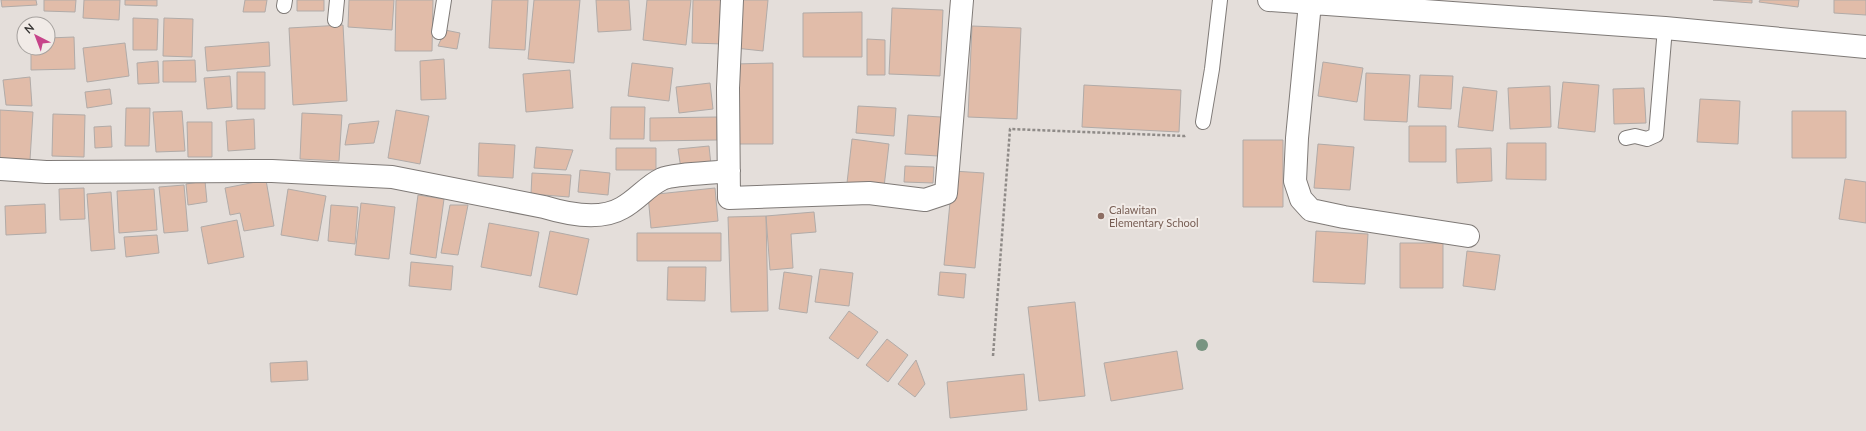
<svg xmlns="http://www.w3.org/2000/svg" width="1866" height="431" font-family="Lato,sans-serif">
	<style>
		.building { fill: #e1bca9; stroke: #b1aba8 }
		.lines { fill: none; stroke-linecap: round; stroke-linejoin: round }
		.service-casing { stroke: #7f7a77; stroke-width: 16 }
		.minor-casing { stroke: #7f7a77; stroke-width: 24 }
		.path { stroke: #8f8b88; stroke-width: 2.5; stroke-dasharray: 3 2; stroke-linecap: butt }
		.service { stroke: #fff; stroke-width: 14 }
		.minor { stroke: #fff; stroke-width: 22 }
		.tree { fill: #789481 }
		.education-dot { fill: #8d6e63; stroke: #f1ebe7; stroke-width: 1.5 }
		.labels { text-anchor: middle; stroke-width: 4; stroke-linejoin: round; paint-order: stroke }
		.education-label { font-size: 11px; fill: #785e54; stroke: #f1ebe7; text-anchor: start }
	</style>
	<rect width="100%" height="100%" fill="#e4deda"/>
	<path class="building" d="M1,0H36L37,5L2,7Z
		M44,0H76L75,12L44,11Z
		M84,0H120L119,20L83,18Z
		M125,0H157V6L125,5Z
		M245,0H267L265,12H243Z
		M297,0H324V11H297Z
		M349,0H394L392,30L348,27Z
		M396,0H433L432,51H395Z
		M492,0H528L525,50L489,48Z
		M534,0H580L574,63L528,59Z
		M596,0H629L631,30L598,32Z
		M647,0H691L686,45L643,40Z
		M693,0H725L723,44L692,43Z
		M740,0H768L763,51L735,48Z
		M1713,0H1752V3Z
		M1760,0H1799L1798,7L1759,2Z
		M1834,0H1866V15L1834,13Z
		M892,8L943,10L940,76L889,74Z
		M862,12V57H803V13Z
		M133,18L158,19L157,50H133Z
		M164,18L193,19L192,57L163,56Z
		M343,25L347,101L293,105L289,28Z
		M972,26L1021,28L1017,119L968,117Z
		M445,30L460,33L457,49L438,46Z
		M74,37L75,69L31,70V48H48V38Z
		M867,39L885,40V75H867Z
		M269,42L270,66L207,71L205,47Z
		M125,43L129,76L87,82L83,48Z
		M444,59L446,99L421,100L420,61Z
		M195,60L196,82H163V61Z
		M158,61L159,83L138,84L137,63Z
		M1323,62L1363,68L1357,102L1318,96Z
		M632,63L673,68L669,101L628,96Z
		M773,63V144H735V64Z
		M570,70L573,108L526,112L523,74Z
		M237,72H265V109H237Z
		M1366,73L1410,75L1407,122L1364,120Z
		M1420,75L1453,76L1451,109L1418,107Z
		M230,76L232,107L207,109L204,78Z
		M30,77L32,106L6,105L3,80Z
		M1563,82L1599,85L1595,132L1558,128Z
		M710,83L713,109L679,113L676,87Z
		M1084,85L1181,90L1179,132L1082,127Z
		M1550,86L1551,127L1510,129L1508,88Z
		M1463,87L1497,91L1493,131L1458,127Z
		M1644,88L1646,123L1614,124L1613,89Z
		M110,89L112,104L87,108L85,92Z
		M1700,99L1740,101L1738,144L1697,142Z
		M858,106L896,108L894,136L856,133Z
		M611,107H645L644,139H610Z
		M126,108H150L149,146H125Z
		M0,110L33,112L30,160L0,158Z
		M396,110L429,116L420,164L388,158Z
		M182,111L185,151L156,152L153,112Z
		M1792,111H1846V158H1792Z
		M302,113L342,115L339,161L300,159Z
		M53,114L85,115L84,157L52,156Z
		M908,115L941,117L938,156L905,154Z
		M717,117V140L650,141V118Z
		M254,119L255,149L228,151L226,121Z
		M379,121L374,143L345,145L349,124Z
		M187,122H212V157H188Z
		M111,126L112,147L95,148L94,127Z
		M1409,126H1446V162H1409Z
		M852,139L889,144L884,187L847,183Z
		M1243,140H1283V207H1243Z
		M479,143L515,145L513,178L478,176Z
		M1507,143H1546V180L1506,179Z
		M1318,144L1354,147L1350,190L1314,188Z
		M709,146L711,165L681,169L678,149Z
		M536,147L573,150L566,170L534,168Z
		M616,148H656V170H616Z
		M1491,148L1492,181L1457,183L1456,149Z
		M905,166L934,167L933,183L904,182Z
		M580,170L610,173L608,195L578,192Z
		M953,171L984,173L975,268L944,265Z
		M532,173L571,175L569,197L531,194Z
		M1845,179L1866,182V223L1839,219Z
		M266,180L274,226L244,231L240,213L230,215L225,188Z
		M205,181L207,202L188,205L186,184Z
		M184,185L188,231L164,233L159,187Z
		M84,188L85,219L60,220L59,189Z
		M715,188L718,221L651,228L648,195Z
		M154,189L157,230L119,233L117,191Z
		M288,189L326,196L318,241L281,235Z
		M111,192L115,249L91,251L87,194Z
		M418,195L444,199L436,258L410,254Z
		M361,203L395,207L389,259L355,255Z
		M45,204L46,233L6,235L5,206Z
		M331,205L358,207L355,244L328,241Z
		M450,205H468L458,255L441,253Z
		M814,212L816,232L791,234L793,268L770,270L766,216Z
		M766,216L768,311L731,312L728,217Z
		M237,220L244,257L208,264L201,227Z
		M489,223L539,232L531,276L481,267Z
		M550,231L589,239L577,295L539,287Z
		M1316,231L1368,234L1365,284L1313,282Z
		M637,233H721V261H637Z
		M157,235L159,253L126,257L124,237Z
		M1400,243H1443V288H1400Z
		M1467,251L1500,255L1495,290L1463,286Z
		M411,262L453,266L451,290L409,286Z
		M668,267H706L705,301L667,300Z
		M820,269L853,273L849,306L815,302Z
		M784,272L812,276L807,313L779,309Z
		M940,272L966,274L964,298L938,295Z
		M1075,302L1085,396L1039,401L1028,307Z
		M849,311L878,332L858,359L829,338Z
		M887,339L908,355L888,382L866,365Z
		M1177,351L1183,389L1111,401L1104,363Z
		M916,360L925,384L915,397L898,384Z
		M307,361L308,380L271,382L270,363Z
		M1024,374L1027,410L950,418L947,382Z"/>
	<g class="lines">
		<defs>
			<path id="service" d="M284,6L285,0
				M335,20L337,0
				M439,32L444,0
				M1203,122L1212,69L1220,0
				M1626,138L1635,136L1647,139L1656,135L1665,28"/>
			<path id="minor" d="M732,0L728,88L729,198L869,193L925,200L946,193L962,0
				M1269,0L1665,28L1866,47
				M1310,3L1297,138L1295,181L1301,199L1311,210L1344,217L1468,236
				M0,169L46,172L272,171L392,177L544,207C567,214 600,221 622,208C637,200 647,186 662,179C672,174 715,173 729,171"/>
		</defs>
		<use href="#service" class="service-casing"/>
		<use href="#minor" class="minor-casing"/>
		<path class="path" d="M993,356L1010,129L1185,136L1187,135"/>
		<use href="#service" class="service"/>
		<use href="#minor" class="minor"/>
	</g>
	<circle class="tree" cx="1202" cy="345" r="6"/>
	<circle class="education-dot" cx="1101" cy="216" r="4"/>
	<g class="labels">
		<g class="education-label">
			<text x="1109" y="214">Calawitan<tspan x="1109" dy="13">Elementary School</tspan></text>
		</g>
	</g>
	<g transform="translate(36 36) rotate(318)"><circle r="19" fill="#f1ebe7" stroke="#a6a29f"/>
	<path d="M0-3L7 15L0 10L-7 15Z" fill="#c7448a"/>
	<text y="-6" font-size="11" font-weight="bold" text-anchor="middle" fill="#363433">N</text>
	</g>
</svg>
